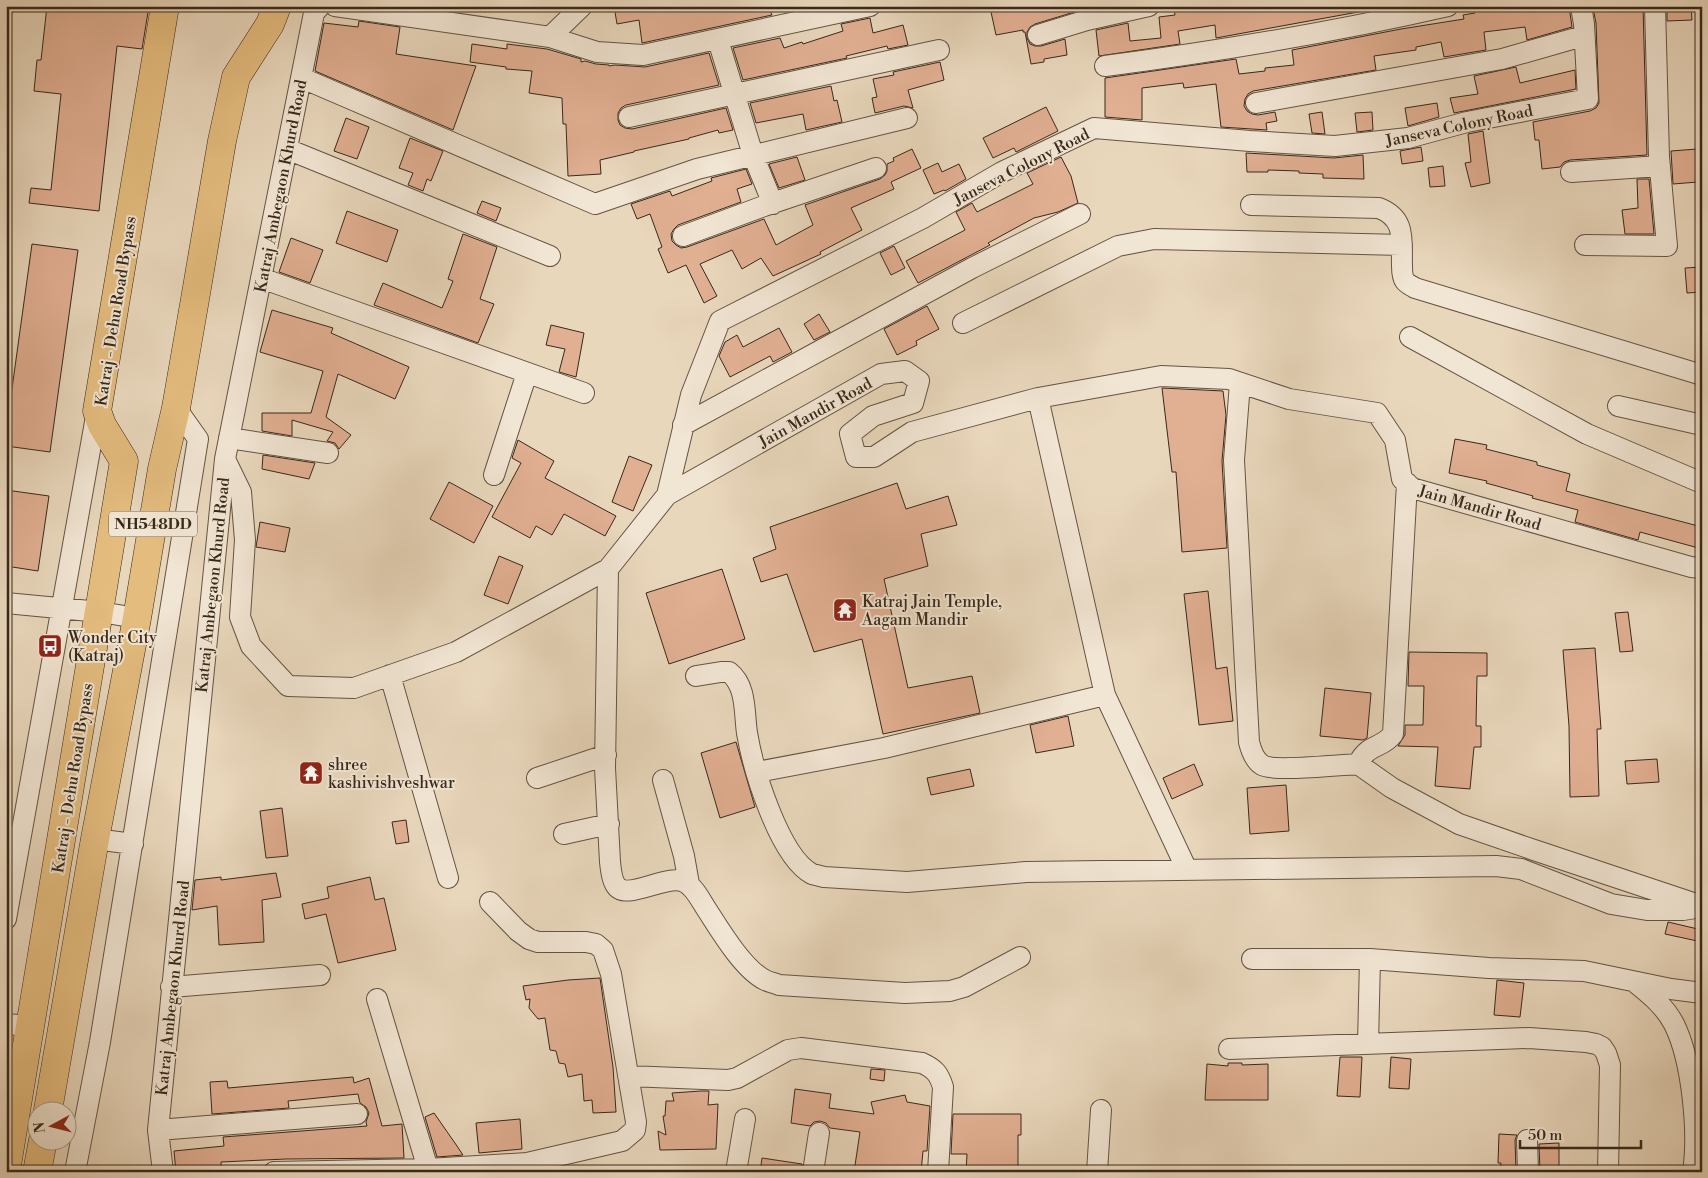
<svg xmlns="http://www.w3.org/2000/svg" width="1708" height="1178" font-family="'Libre Bodoni',serif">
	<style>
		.building { fill: #e1af92; stroke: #38291a }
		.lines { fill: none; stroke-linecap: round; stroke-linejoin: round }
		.minor-casing { stroke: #645442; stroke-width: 22 }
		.highway-casing { stroke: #38291a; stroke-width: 29 }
		.minor { stroke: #f1e5d3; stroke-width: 20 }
		.highway { stroke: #e4bc7e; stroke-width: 28 }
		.labels { text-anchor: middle; stroke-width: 4; stroke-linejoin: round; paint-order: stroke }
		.shield { fill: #f1e5d3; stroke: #706152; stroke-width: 1 }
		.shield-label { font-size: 15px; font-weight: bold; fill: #38291a }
		.street-label { font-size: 16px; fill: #38291a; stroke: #f1e5d3 }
		.poi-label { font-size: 16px; fill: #38291a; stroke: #f1e5d3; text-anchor: start }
	</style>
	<rect width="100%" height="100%" fill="#e9d7bc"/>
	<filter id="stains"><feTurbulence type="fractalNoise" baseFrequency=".004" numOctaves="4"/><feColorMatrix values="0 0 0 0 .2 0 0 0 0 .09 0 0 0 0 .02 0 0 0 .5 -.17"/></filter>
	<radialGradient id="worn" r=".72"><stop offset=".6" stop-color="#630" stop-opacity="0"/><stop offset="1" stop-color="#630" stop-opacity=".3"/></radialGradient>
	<path class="building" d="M47,6H149L142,49L117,46L99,211L29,203L31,188L51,190L61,94L34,91L37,60H41Z
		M614,6H768L772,15L642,43L639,20L617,24Z
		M1018,6H1094L1035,24L1030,27L1027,32V38L1030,44L1035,46H1041L1065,39L1067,55L1044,59V62L1031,64L1025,32H1023V30L996,35L991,12Z
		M1186,6H1391L1216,38L1215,25L1178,31L1180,44L1099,56L1096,30L1128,23L1130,41L1161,38L1159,17L1175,15L1174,8Z
		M1513,6H1569L1572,27L1527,40L1525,27L1484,32L1486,50L1444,57L1441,42L1416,47V50L1374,56L1376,70L1253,91L1248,94L1245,99L1244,106L1247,111L1252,114L1258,115L1275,112L1277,121L1266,123L1267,130L1221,127L1216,84L1184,88L1183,83L1142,88V120L1105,117V78L1236,59L1239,74L1265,71V68L1294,65L1292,50L1401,29L1464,19L1463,15L1475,13V11Z
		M1608,6H1643L1647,155L1570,160L1564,162L1560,167L1542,169L1539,140H1535L1533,122L1590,111L1596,108L1599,103L1596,23L1593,8Z
		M1667,6H1691L1692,20L1667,21Z
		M870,18L873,33L903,25L908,45L888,49L887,46L846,56L847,58L743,80L733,48L780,38L784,48L802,42L803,44L843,31L841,24Z
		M359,21L400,27L396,54L476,66L453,130L315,71L324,23L358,27Z
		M472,44L507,49V44L547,49L581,59V62L585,61L596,64L609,65V66L615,65L645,67L709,53L719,85L626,105L621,108L618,113V120L620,125L625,128L632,129L726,108L733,130L719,133L718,130L689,138V139L634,151V152L600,160L601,174L568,176L566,124H563L562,98L529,93L532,71L506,69V67L470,62Z
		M940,62L944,80L908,90L913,108L904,106L875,113L872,98L877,97L873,79L894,75L893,72Z
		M1516,67L1520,83L1575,70L1576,89L1454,113L1450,98L1478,94L1474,76Z
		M831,86L834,101L837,100L842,122L806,130L803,114L756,123L750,103Z
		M1437,103L1439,117L1408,126L1405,108Z
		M1046,107L1058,131L1016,152L1014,148L993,158L983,138Z
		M1322,112L1325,134L1312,133L1309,114Z
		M1372,112L1373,130L1357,132L1355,113Z
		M346,118L369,127L357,159L334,151Z
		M1483,131L1490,183L1471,187L1465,163L1471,162L1468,134Z
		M410,138L443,151L431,181L427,179L423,191L408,185L413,173L399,168Z
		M1421,147L1423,161L1402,164L1400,151Z
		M912,149L921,168L891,182L894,189L851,208L862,230L820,252L821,254L773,276L761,258L742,269L732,250L700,264L717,296L704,303L686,265L668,273L658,249L662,247L650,214L637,219L631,204L670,191L672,196L712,181L711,178L746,169L752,184L737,189L741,202L678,225L674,229L671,234L672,241L676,245L681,248L687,247L764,219L776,245L813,225L805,205L880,179L885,175L887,171V164L894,161L893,158Z
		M1697,149L1698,182L1673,184L1671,151Z
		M1246,153L1334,158L1363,155L1364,179L1323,178V174L1299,173V171L1268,170V172H1247Z
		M797,157L805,180L779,188L769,164Z
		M1061,157L1071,176L1078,203L1058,212L1034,218L988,243L990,245L918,283L906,261L965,230L956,212L972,203L977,212L1033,184L1027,173Z
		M938,163L942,172L959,164L966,179L945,191L944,190L934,194L923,170Z
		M1443,166L1445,186L1430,187L1428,168Z
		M1637,179H1649L1654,234H1625L1622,210L1638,208Z
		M482,201L501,208L496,221L477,213Z
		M347,211L398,230L387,262L336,243Z
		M463,234L497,247L480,299L494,304L478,343L374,305L383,283L442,308L453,281L448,279Z
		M291,238L323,250L310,283L279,272Z
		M32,244L78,250L50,452L6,446V432Z
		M894,246L905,268L891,275L880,253Z
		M1702,267V292L1687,293L1685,268Z
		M927,306L939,329L916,341L917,345L897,355L884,329Z
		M272,310L333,328L331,333L409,367L395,399L338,374L326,417L351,435L339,449L335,443L327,441L333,432L292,420V436L262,431V413H311L323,371L260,352Z
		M819,314L830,332L814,340L804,324Z
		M551,325L584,333L576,377L559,372L565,349L546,345Z
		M779,328L792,352L773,362L770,356L730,377L719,356L725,342L737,335L743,347Z
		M1162,388L1223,391L1226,415L1222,461L1227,548L1182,552L1176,472H1172Z
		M1455,439L1487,445L1486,449L1537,462V465L1570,474L1566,491L1702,527V549L1640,532L1638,540L1575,522L1578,510L1532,498L1533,496L1486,483L1487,481L1449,473Z
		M518,440L554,461L545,478L616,516L605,536L564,514L552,535L536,526L530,538L492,517L521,463L512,458Z
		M263,455L315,463L309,479L262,469Z
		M629,456L652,465L633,511L612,502Z
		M449,482L493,506L474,543L430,519Z
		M897,483L906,509L948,496L957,525L921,534L928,566L884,579L908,688L972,676L980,713L883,734L862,639L814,652L787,574L761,582L753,558L776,549L770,527Z
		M6,490L49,496L38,571L6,566Z
		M260,522L290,528L285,552L256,547Z
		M499,556L523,566L508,604L484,595Z
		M722,569L745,639L669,664L646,593Z
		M1208,591L1216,669L1227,667L1233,721L1199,725L1184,594Z
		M1628,612L1633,651L1620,652L1615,613Z
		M1595,648L1601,729H1597L1599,796L1570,797L1569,726L1563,650Z
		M1409,652L1487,653V676H1477L1476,726H1481V747H1474L1470,789L1435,786L1438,747L1398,746L1405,735V725H1423L1424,686H1408Z
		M1325,688L1371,693L1367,738L1363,740L1320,736Z
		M1068,716L1074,746L1036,753L1030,725Z
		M736,742L755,807L720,818L701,753Z
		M1657,759L1659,782L1627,784L1625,761Z
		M1194,764L1203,785L1172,799L1163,778Z
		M970,769L974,786L931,795L927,778Z
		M1286,785L1289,831L1250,834L1247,788Z
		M282,808L288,856L266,858L260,811Z
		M406,820L409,842L396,844L392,822Z
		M276,873L281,897L262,900L264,942L219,945L217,906L192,910L195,880L221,877V880Z
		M370,877L375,900L384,898L396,950L338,963L326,914L305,919L302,904L329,898L327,887Z
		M1668,922L1702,930V942L1665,934Z
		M600,978L613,1067L616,1112L593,1113L592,1100L584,1101L582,1074L568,1077L565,1064L559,1063L556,1051L550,1050L545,1018L538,1019L529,1008L530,999L526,1000L523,986L568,980Z
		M1497,980L1524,983L1520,1017L1494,1015Z
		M1340,1057H1362L1360,1097L1337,1096Z
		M1391,1057L1411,1059L1409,1089L1389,1088Z
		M1228,1063H1242V1065L1268,1064V1100H1205L1207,1064L1228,1066Z
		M871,1069L885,1070L884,1081L870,1079Z
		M353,1077L354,1083L369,1078L382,1126L402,1124L404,1158L286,1159L221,1162V1169L176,1172L174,1151L224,1146L223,1137L367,1126L366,1122L369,1113L366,1107L360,1103L358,1094L288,1101L289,1108L212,1114L210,1082L227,1081L228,1088Z
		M795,1089L831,1094L829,1108L874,1114L871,1102L905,1095L907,1102L930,1106L927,1151H923L921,1172H854L860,1132L830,1128L826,1123L820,1121L814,1122L810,1126L791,1123Z
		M701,1091H709L708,1105L718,1104L716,1149L660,1150L658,1131L666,1135L663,1116H665L666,1101H674L672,1093Z
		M434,1113L457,1146L463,1155L437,1157L425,1117Z
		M953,1114H1021V1135H1018V1172H966L967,1154H951Z
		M520,1119L522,1149L479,1153L476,1123Z
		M1499,1134L1517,1135L1515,1140L1516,1172H1500L1501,1163H1498Z
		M1559,1143V1172H1540L1539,1144Z
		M762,1158L802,1164L801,1172H760Z"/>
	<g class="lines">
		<defs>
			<path id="minor" d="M335,6L550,37L597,52L643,55L870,6
				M1038,35L1087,20L1149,6
				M550,37L582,6
				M718,40L753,155L773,204
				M1105,66C1220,51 1335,32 1448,6
				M302,78L595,204L697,169L907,118
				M1256,103L1502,59L1583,36
				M629,117L939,50
				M287,149L550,256
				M1571,172L1660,166
				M1251,205L1379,208C1407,219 1401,241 1402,266C1402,270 1402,277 1405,281C1407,284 1412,286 1415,288L1702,375
				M683,236L764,206L876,168
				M1585,245L1667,246L1659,157L1655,6
				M261,278L584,393
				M963,323L1118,246L1154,239L1402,245
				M1410,337L1587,434L1702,483
				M1240,383L1234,460L1249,742C1251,750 1254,760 1262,765C1274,772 1340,765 1358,764C1368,743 1382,749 1393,734L1407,483
				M1618,406L1702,425
				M683,425L972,268L1080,214
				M229,438L328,453
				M225,459L241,492L245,540L240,617L251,646L288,686L354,688L456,652L608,569L667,495L881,374L905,371L919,381L913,403L873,416L850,434L856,457H874L912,432L1038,398L1161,376L1229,379L1289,399L1377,413L1395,440L1402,479L1412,488L1691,567L1702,568
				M494,475L527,373
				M667,495L691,395L720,321L923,218L1002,172L1094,128L1250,141L1335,146L1408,138L1467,122L1588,99L1584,24L1581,6
				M608,569L605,768L610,862C611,869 611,877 615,884C625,904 669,871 686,883C695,888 701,901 707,910C720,930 743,969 765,980C769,982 774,983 779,985L905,993L950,991L964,987L1020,957
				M6,603L100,612L137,618
				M390,675L448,878
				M696,676L721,672H729C747,686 744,713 747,733C753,769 779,856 812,874C816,875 820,876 824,877L907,882L1026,872L1496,866L1521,869L1611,904L1647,910H1683L1702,907
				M1105,695L1187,870
				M1358,764L1392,788L1459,824L1534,850L1696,904
				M757,772L884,748L1105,695L1038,398
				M537,778L606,755
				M663,780L684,856L689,884
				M564,834L609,824
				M95,839L133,844
				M6,919L97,411
				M1252,959H1370L1489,968L1584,971L1671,989L1702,993
				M1637,984C1652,996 1665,1007 1674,1024C1692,1060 1699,1132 1693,1172
				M171,987L320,975
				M377,999L428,1169
				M6,1024L31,1026
				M1368,1044L1370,959
				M1229,1049L1529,1038L1586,1042L1596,1044L1602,1047L1606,1053L1610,1065L1608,1172
				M628,1076L728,1080L737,1078L788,1050L801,1048L922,1063C935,1069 939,1074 943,1087L938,1172
				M158,1130L357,1114
				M1527,1140L1528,1172
				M75,1172L100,1042L198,439L176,408
				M163,1172L158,1130L225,459L314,13L320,6
				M274,1172L428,1169L527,1163L622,1141L635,1130L636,1122L611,974L603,950L596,944L586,942H538L529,939L518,931L490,902
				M736,1172L745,1119
				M813,1172L819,1133
				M1097,1172L1101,1110"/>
			<path id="highway" d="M48,1110L95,839L137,618L162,469L176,408L194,305L222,141L236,77L270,24L277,6
				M6,1171L124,461L102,425L97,411L165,6
				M37,1172L43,1140"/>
		</defs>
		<use href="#minor" class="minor-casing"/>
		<use href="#highway" class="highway-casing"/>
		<use href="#minor" class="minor"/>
		<use href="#highway" class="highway"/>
	</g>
	<defs>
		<symbol id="temple-square" viewBox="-11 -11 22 22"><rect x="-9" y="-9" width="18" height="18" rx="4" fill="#8f2418" stroke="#f1e5d3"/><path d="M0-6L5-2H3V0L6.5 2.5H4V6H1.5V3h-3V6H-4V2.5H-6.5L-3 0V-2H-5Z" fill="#fff"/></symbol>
		<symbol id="bus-square" viewBox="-11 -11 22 22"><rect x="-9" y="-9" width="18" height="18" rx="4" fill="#8f2418" stroke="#f1e5d3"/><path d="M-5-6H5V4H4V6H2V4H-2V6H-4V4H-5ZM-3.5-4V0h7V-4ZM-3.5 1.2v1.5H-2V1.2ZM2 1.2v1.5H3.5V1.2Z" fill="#fff"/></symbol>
	</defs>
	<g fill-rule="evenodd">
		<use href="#temple-square" x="831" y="596" width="28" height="28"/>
		<use href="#bus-square" x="36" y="632" width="28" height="28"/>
		<use href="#temple-square" x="297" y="759" width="28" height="28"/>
	</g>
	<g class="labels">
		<rect class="shield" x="109" y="511.5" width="88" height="25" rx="4"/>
		<g class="shield-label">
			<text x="153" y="529">NH548DD</text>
		</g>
		<g class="street-label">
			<text transform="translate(1459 125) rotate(-12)" y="6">Janseva Colony Road</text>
			<text transform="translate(1021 166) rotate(-27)" y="6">Janseva Colony Road</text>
			<text transform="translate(280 186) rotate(-79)" y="6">Katraj Ambegaon Khurd Road</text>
			<text transform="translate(115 311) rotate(-81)" y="6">Katraj - Dehu Road Bypass</text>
			<text transform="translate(815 412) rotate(-29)" y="6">Jain Mandir Road</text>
			<text transform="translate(1480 507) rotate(16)" y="6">Jain Mandir Road</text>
			<text transform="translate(212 585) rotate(-84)" y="6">Katraj Ambegaon Khurd Road</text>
			<text transform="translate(72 778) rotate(-81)" y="6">Katraj - Dehu Road Bypass</text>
			<text transform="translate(172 988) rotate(-84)" y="6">Katraj Ambegaon Khurd Road</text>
		</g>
		<g class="poi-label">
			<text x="862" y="607">Katraj Jain Temple,<tspan x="862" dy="18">Aagam Mandir</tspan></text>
			<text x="68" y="643">Wonder City<tspan x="68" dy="18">(Katraj)</tspan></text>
			<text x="328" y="770">shree<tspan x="328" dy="18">kashivishveshwar</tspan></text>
		</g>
	</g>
	<rect width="1708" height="1178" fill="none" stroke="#e9d7bc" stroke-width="25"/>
	<rect x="8" y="8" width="1693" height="1163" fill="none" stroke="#38291a" stroke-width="2.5"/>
	<rect x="12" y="12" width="1683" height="1153" fill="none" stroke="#38291a"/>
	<g transform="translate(52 1126) rotate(263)"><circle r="24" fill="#f1e5d3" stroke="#a79a89"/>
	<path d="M0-4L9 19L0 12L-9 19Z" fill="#8f2418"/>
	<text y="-8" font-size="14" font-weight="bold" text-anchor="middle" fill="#38291a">N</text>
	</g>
	<path d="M1520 1140v8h121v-8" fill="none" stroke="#38291a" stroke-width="2.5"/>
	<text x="1528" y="1140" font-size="15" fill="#38291a" stroke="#f1e5d3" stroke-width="4" paint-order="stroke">50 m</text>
	<rect width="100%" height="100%" filter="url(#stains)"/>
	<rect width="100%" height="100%" fill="url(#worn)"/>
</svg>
